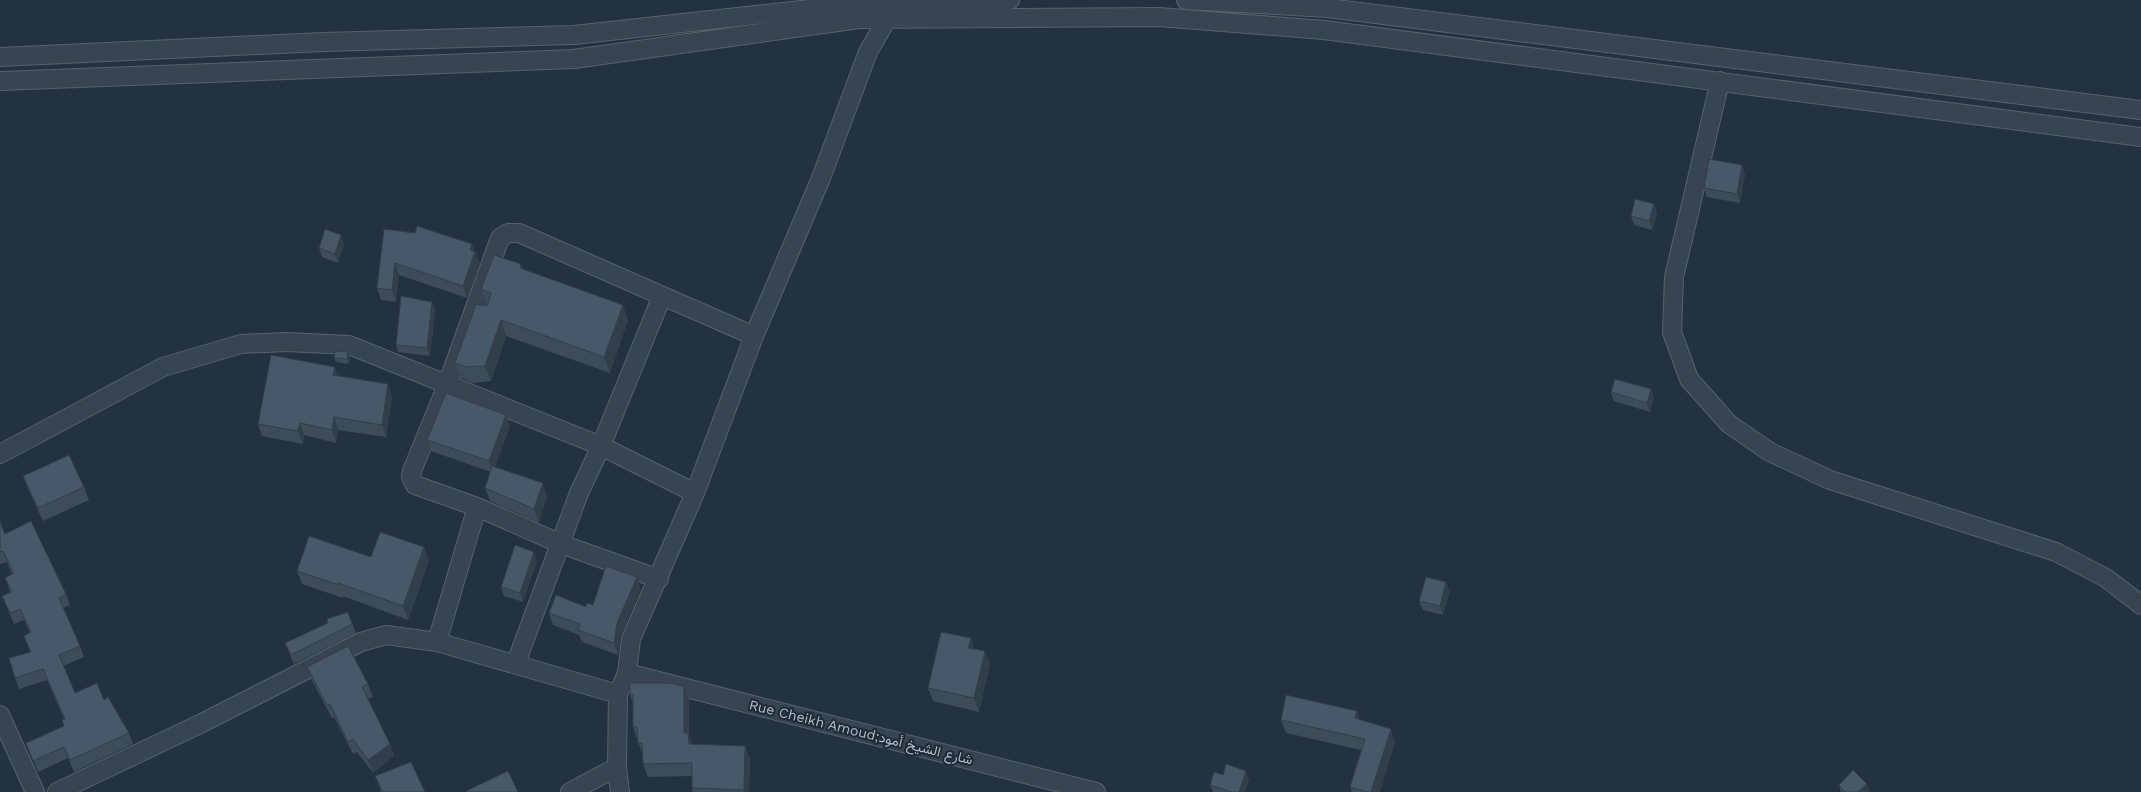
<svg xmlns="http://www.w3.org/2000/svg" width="2141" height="792" font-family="'Work Sans',Vazirmatn,sans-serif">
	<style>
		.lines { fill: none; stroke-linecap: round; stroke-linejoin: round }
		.minor-casing { stroke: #56626e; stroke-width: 20 }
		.minor { stroke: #384451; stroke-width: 18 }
		.wall { fill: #3d4c59 }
		.shaded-wall { fill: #323e49 }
		.building { fill: #475868; stroke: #323e49 }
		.labels { text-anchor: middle; stroke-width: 4; stroke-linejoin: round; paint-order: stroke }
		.street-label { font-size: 14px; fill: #b4bfcb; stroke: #1d2936 }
	</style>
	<rect width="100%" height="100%" fill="#233241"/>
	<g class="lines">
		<defs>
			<path id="minor" d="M1186,0L1328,8L2141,110
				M0,57L323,42L574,35L855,4L1010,0
				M0,81L574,59L859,19L1159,17L1324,30L2141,137
				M1720,81L1674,277L1672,332L1689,379L1729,424L1770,452L1830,480L2056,552L2106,578L2141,605
				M0,454L163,367L241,344L286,342L349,345L601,446L695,493
				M659,579L561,544L477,507L415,485L411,477L412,471L447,385L500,238L508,233H519L754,336
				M437,642L477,507
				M516,663L579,493L601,446L662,296
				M627,673L1096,792
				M0,715L35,792
				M57,792L202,723L361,642L386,635L437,642L618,694
				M570,792L617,767
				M620,792L617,767L618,694L627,673L631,639L695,493L754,336L821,178L868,52L887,19"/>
		</defs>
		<use href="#minor" class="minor-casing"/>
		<use href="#minor" class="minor"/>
	</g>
	<path class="wall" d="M1745,174L1740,203L1707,197L1704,188Z
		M1654,204L1657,213L1652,230L1634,225L1631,216Z
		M384,229L474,251L480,263L467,298L399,275L396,302L381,300L377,288Z
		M344,244L338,263L322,257L319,248Z
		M521,264L523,269L628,320L610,373L506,336L491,381L472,383L461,378L455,363L487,305L481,289Z
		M432,302L435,310L430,356L398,352L396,345Z
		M348,352L350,357L349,364L336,362L334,358Z
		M338,376L392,396L386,437L338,430L336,443L304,435L303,444L262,436L258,424Z
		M1651,389L1654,398L1650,412L1614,401L1611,392Z
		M510,426L495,467L547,496L539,523L490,501L485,488L491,472L431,451L427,440Z
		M23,476L84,487L89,500L43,521L28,489Z
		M0,522L5,534L66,594L70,605L63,608L80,646L84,657L63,666L75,693L104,700L129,733L133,744L74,772L68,758L38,772L26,743L64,726V719L47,680L19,689L15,678L30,652L24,636L30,633L24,620L14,624L2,596L10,592L5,578L12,574L7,562L0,564Z
		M424,547L429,561L408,620L343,596V598L302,584L297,571Z
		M537,561L523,602L504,596L501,587Z
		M641,589L621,635L618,655L582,642L579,635L553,625L549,613L586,607Z
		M1450,591L1443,615L1423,610L1419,601Z
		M348,612L356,633L294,664L285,643L328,623Z
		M971,638L974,649L985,651L990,664L979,712L933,701L928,688Z
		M307,667L368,684L373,697L368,699L394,756L373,773L357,752L353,754L334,717L332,718L311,679Z
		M684,687L689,700V735L692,744L745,746L750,759L749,792H693L692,788V776L648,777L643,764V756L633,727V703L630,695Z
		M1357,711L1359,719L1395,742L1380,792H1352L1350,787L1361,750L1286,733L1281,720Z
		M1223,775L1249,780L1245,792H1213L1210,785Z
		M375,776L425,792H381Z
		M1839,785L1870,792H1841Z"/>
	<path class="shaded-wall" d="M1742,165L1745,174L1740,203L1737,194Z
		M1654,204L1657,213L1652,230L1649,221Z
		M341,235L344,244L338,263L335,254Z
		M472,244L480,263L467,298L463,286L470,250Z
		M395,263L399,275L396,302L392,290Z
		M432,302L435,310L430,356L427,348Z
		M623,305L628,320L610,373L604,357Z
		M501,320L506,336L491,381L485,366Z
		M348,352L350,357L349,364L347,359Z
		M335,367L339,379L333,375Z
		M388,384L392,396L386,437L382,425Z
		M1651,389L1654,398L1650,412L1647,403Z
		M506,415L510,426L493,472L489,461Z
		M334,417L338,430L336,443L332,430Z
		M300,423L304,435L303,444L298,431Z
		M543,483L547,496L539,523L534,509Z
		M424,547L429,561L408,620L403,606Z
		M534,552L537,561L523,602L520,593Z
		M637,577L641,589L621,635L618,655L614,643L617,623Z
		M1446,582L1450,591L1443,615L1440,606Z
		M971,638L975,652L968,648Z
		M985,651L990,664L979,712L974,698Z
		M684,687L689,700V735L693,746V757L684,733Z
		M1357,711L1361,724L1355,718Z
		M1391,729L1395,742L1380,792H1371Z
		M390,744L394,756L373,773L368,760Z
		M745,746L750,759L749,792H745L744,790Z
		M1246,771L1249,780L1245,792H1239Z
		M1867,784L1870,792H1858Z"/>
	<path class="building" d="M1709,159L1742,165L1737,194L1704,188Z
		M1635,199L1654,204L1649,221L1631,216Z
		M417,226L472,244L470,250L475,252L463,286L395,263L392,290L377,288L384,229L415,233Z
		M325,229L341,235L335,254L319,248Z
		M494,255L521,264L520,268L623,305L604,357L501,320L485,366L467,367L455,363L476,304L487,306L491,293L481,289Z
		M401,296L432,302L427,348L396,345Z
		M335,351L348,352L347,359L334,358Z
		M271,355L335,367L333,375L388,384L382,425L334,417L332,430L300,423L298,431L258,424Z
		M1615,379L1651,389L1647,403L1611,392Z
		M446,393L506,415L489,461L427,440Z
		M69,455L84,487L38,508L23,476Z
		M492,466L543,483L534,509L485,488Z
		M31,521L66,594L59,598L80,646L59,655L75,693L97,683L104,700L108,697L129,733L70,760L64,747L33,761L26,743L64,726L62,720L65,719L43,669L15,678L9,658L31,652L24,636L31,632L20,609L10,613L2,596L12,592L5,578L14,573L3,551L0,552V522L5,534Z
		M380,532L424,547L403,606L338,583L339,585L297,571L309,536L371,557Z
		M515,545L534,552L520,593L501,587Z
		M606,566L637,577L617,623L614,643L578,630L580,624L549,613L556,595L586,607L587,603L593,605Z
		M1426,577L1446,582L1440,606L1419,601Z
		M348,612L352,624L291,655L285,643L328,623L327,619Z
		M941,632L971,638L968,648L985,651L974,698L928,688Z
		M348,646L368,684L362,687L390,744L368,760L353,739L348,742L330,704L327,705L307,667Z
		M630,683H670L684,687V733H688L689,744L745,746L744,790L692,788V763L643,764L642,743H638L637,727H633V695H630Z
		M1286,695L1357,711L1355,718L1391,729L1371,792H1367L1350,787L1365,739L1281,720Z
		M411,762L425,792H383L375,776Z
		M1226,764L1246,771L1239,792H1232L1210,785L1214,772L1223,775Z
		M1853,770L1867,784L1858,792H1845L1839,785Z
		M508,771L518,792H467L466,791Z"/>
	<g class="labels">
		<g class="street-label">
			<text transform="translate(861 732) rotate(14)" y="5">Rue Cheikh Amoud;شارع الشيخ أمود</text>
		</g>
	</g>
</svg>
